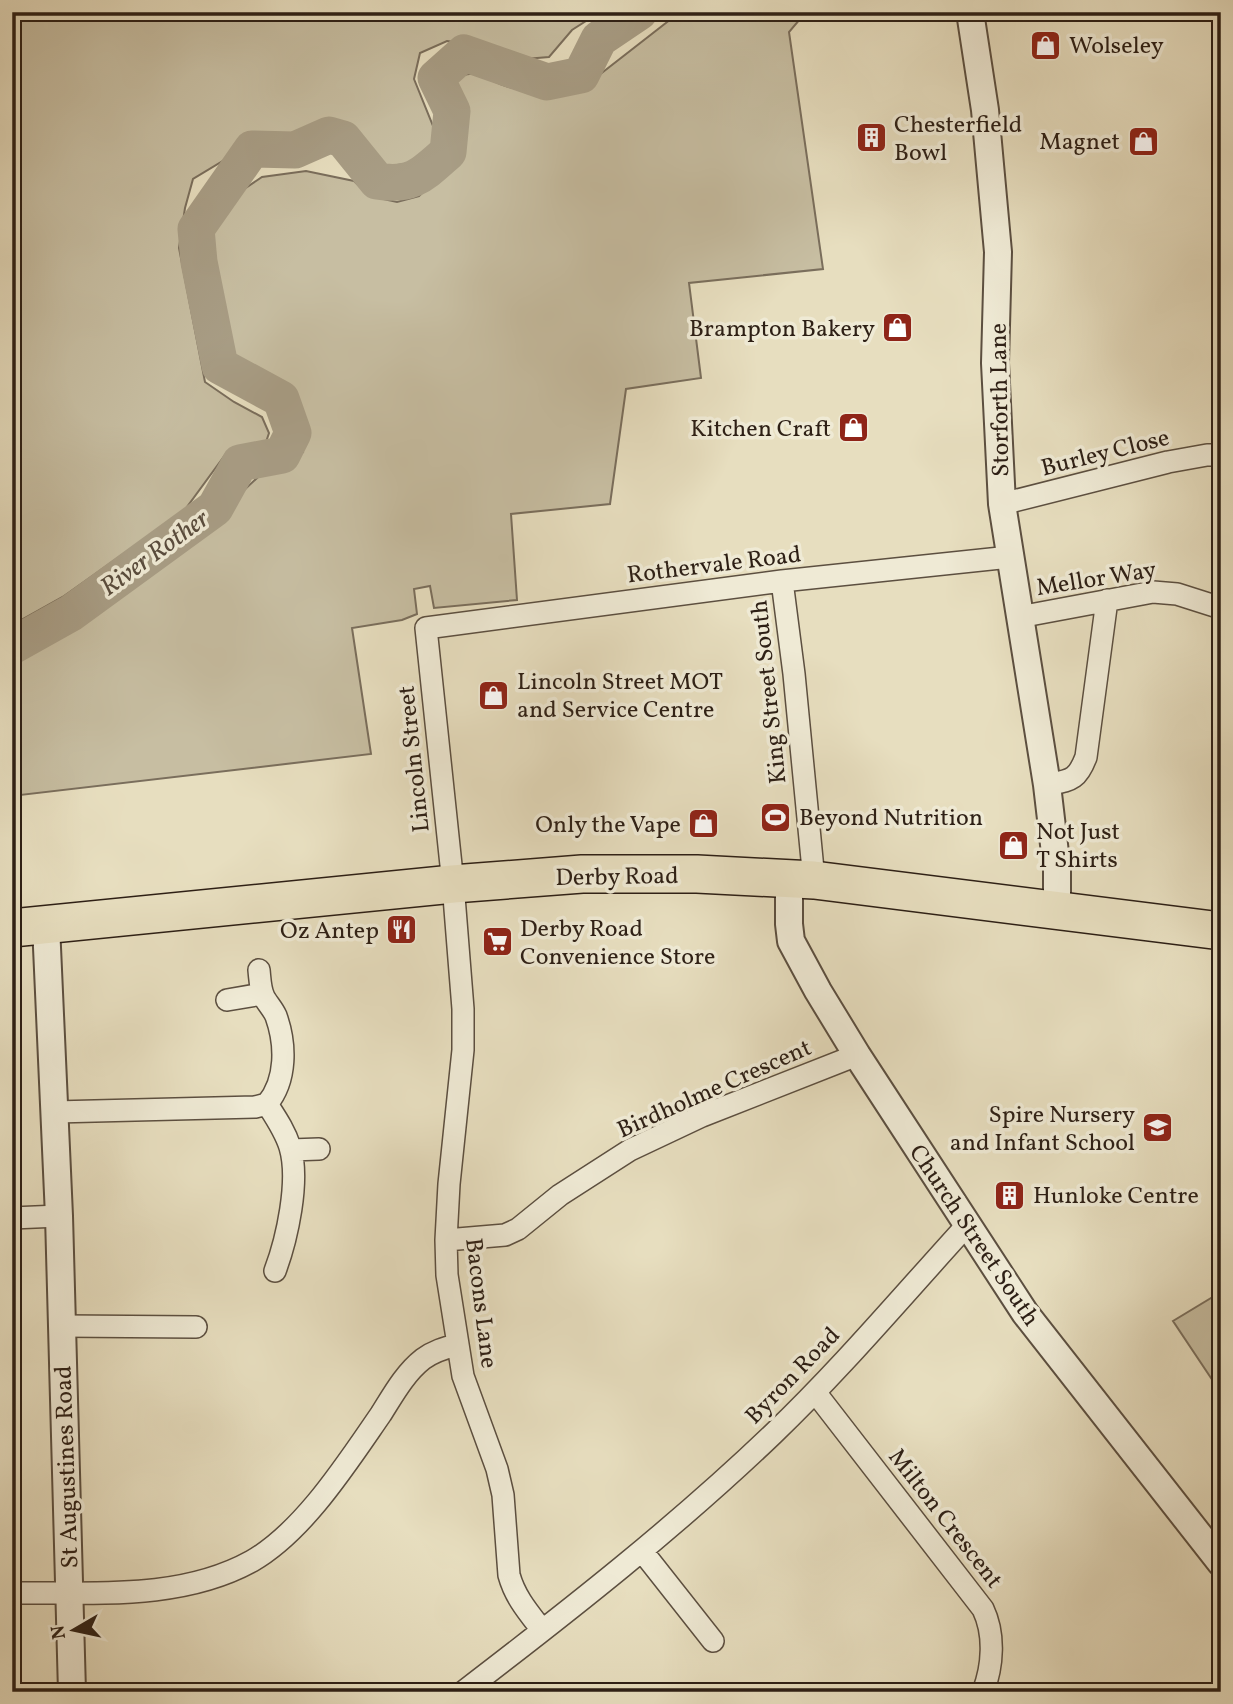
<svg xmlns="http://www.w3.org/2000/svg" width="1233" height="1704" font-family="Vollkorn,serif">
	<style>
		.green { fill: #c7bea2; stroke: #7a6e5c; stroke-width: 2 }
		.lines { fill: none; stroke-linecap: round; stroke-linejoin: round }
		.river { stroke: #a89d85; stroke-width: 37 }
		.minor-casing { stroke: #5c4f40; stroke-width: 24 }
		.tertiary-casing { stroke: #5c4f40; stroke-width: 30 }
		.trunk-casing { stroke: #2d1f15; stroke-width: 40 }
		.minor { stroke: #efead5; stroke-width: 21 }
		.tertiary { stroke: #efead5; stroke-width: 26 }
		.trunk { stroke: #e7debf; stroke-width: 37 }
		.labels { text-anchor: middle; stroke-width: 7; stroke-linejoin: round; paint-order: stroke }
		.poi-label { font-size: 24px; fill: #2d1f15; stroke: #efead5; text-anchor: start }
		.street-label { font-size: 24px; fill: #2d1f15; stroke: #efead5 }
		.water-label { font-size: 26px; font-style: italic; fill: #584b3c; stroke: #efead5 }
	</style>
	<rect width="100%" height="100%" fill="#e7debf"/>
	<filter id="stains"><feTurbulence type="fractalNoise" baseFrequency=".00286" numOctaves="4"/><feColorMatrix values="0 0 0 0 .2 0 0 0 0 .09 0 0 0 0 .02 0 0 0 .5 -.17"/></filter>
	<radialGradient id="worn" r=".72"><stop offset=".6" stop-color="#630" stop-opacity="0"/><stop offset="1" stop-color="#630" stop-opacity=".3"/></radialGradient>
	<path class="green" d="M12,12H600L572,30L549,57L525,59L477,45L447,41L420,53L414,79L435,131L433,148L407,164L387,166L363,150L350,130L275,143L251,144L193,179L185,208L179,248L205,382L234,402L262,417L269,433L265,445L248,450L228,451L184,511L64,596L12,625Z
		M680,12H806L789,32L823,269L689,283L701,378L626,389L610,504L511,514L517,600L434,608L430,586L414,589L417,614L402,620L352,628L371,754L12,796V659L69,628L221,516L242,492L272,464L285,465L303,452L287,398L230,363L216,286L209,233L228,200L262,177L306,171L354,181L370,196L397,202L419,196L457,157L461,115L450,87L452,81C477,64 485,81 509,87C530,92 554,93 576,93Z
		M1221,1292V1393L1173,1321Z"/>
	<g class="lines">
		<path class="river" d="M12,646L71,613L215,508L240,463L282,455L293,433L281,399L220,366L199,262L196,229L252,149L295,150L329,135L343,139L377,181C413,187 423,174 448,152L452,111L436,78L464,53L547,82L581,75L599,39L639,12"/>
		<defs>
			<path id="minor" d="M1002,504L1168,462L1207,455H1221
				M782,581L794,674L814,880
				M1019,617L1153,592L1177,594L1221,608
				M1047,785C1070,780 1077,781 1086,757L1107,600
				M259,970C260,979 260,989 264,997C267,1003 273,1009 276,1016C286,1044 287,1080 267,1104
				M227,1000L262,994
				M267,1104C276,1118 285,1131 290,1147C300,1181 287,1239 275,1271
				M55,1112L255,1107L267,1104
				M291,1150L319,1149
				M12,1218L59,1216
				M446,1240L505,1235L518,1229L560,1195L630,1150L702,1116L857,1055
				M62,1326L196,1327
				M815,1392L983,1609C995,1634 993,1666 983,1692
				M642,1551L713,1641
				M12,1593C92,1592 180,1601 252,1561C304,1531 347,1463 381,1414C393,1395 405,1373 423,1359C434,1351 444,1348 457,1345
				M542,1630C528,1612 515,1597 509,1575L503,1495L497,1469L463,1376L447,1275L446,1240L449,1184L463,1050V1009L453,884L426,628L782,581L1010,557
				M463,1692C570,1610 676,1527 773,1434C842,1368 904,1294 968,1224"/>
			<path id="tertiary" d="M970,12L985,110L998,252L995,363L1002,504L1047,785L1057,870V910
				M789,878V924L791,941L818,991L857,1055L1025,1313L1221,1563
				M46,925L59,1216L72,1692"/>
			<path id="trunk" d="M12,928L453,884L582,874H697L814,880L1221,931"/>
		</defs>
		<use href="#minor" class="minor-casing"/>
		<use href="#tertiary" class="tertiary-casing"/>
		<use href="#trunk" class="trunk-casing"/>
		<use href="#minor" class="minor"/>
		<use href="#tertiary" class="tertiary"/>
		<use href="#trunk" class="trunk"/>
	</g>
	<defs>
		<symbol id="shop-square" viewBox="-11 -11 22 22"><rect x="-9" y="-9" width="18" height="18" rx="4" fill="#8f2418" stroke="#efead5"/><path d="M-5-2.5h2.3a2.7 3.5 0 0 1 5.4 0H5L5.5 6h-11ZM-1.5-2.5h3a1.5 2.3 0 0 0-3 0Z" fill="#fff"/></symbol>
		<symbol id="building-square" viewBox="-11 -11 22 22"><rect x="-9" y="-9" width="18" height="18" rx="4" fill="#8f2418" stroke="#efead5"/><path d="M-4-6H4V6H1V3H-1V6H-4ZM-2.5-4.3h1.7v1.8h-1.7ZM.8-4.3h1.7v1.8H.8ZM-2.5-1h1.7V.8h-1.7ZM.8-1h1.7V.8H.8Z" fill="#fff"/></symbol>
		<symbol id="stadium-square" viewBox="-11 -11 22 22"><rect x="-9" y="-9" width="18" height="18" rx="4" fill="#8f2418" stroke="#efead5"/><path d="M0-5a6.5 5 0 1 0 0 10a6.5 5 0 1 0 0-10ZM-3.5-1.8h7v3.6h-7Z" fill="#fff"/></symbol>
		<symbol id="restaurant-square" viewBox="-11 -11 22 22"><rect x="-9" y="-9" width="18" height="18" rx="4" fill="#8f2418" stroke="#efead5"/><path d="M-5-6h1v4h1v-4h1v4h1v-4h1v5L-1.5 .5V6h-2V.5L-5-1ZM5-6V6H3V1.5H1.5Q1.5-4 5-6Z" fill="#fff"/></symbol>
		<symbol id="supermarket-square" viewBox="-11 -11 22 22"><rect x="-9" y="-9" width="18" height="18" rx="4" fill="#8f2418" stroke="#efead5"/><path d="M-6-5.5h2.5l.6 2H6L4.5 2H-2.5L-4.4-4H-6ZM-1.5 3.2a1.3 1.3 0 1 0 .1 0ZM3 3.2a1.3 1.3 0 1 0 .1 0Z" fill="#fff"/></symbol>
		<symbol id="school-square" viewBox="-11 -11 22 22"><rect x="-9" y="-9" width="18" height="18" rx="4" fill="#8f2418" stroke="#efead5"/><path d="M0-5L7-2L0 1L-7-2ZM-4 1L0 2.5L4 1V4Q0 6-4 4Z" fill="#fff"/></symbol>
	</defs>
	<g fill-rule="evenodd">
		<use href="#shop-square" x="1028" y="28" width="35" height="35"/>
		<use href="#building-square" x="854" y="120" width="35" height="35"/>
		<use href="#shop-square" x="1126" y="124" width="35" height="35"/>
		<use href="#shop-square" x="880" y="310" width="35" height="35"/>
		<use href="#shop-square" x="836" y="410" width="35" height="35"/>
		<use href="#shop-square" x="476" y="678" width="35" height="35"/>
		<use href="#stadium-square" x="758" y="800" width="35" height="35"/>
		<use href="#shop-square" x="686" y="806" width="35" height="35"/>
		<use href="#shop-square" x="996" y="828" width="35" height="35"/>
		<use href="#restaurant-square" x="384" y="912" width="35" height="35"/>
		<use href="#supermarket-square" x="480" y="924" width="35" height="35"/>
		<use href="#school-square" x="1140" y="1110" width="35" height="35"/>
		<use href="#building-square" x="992" y="1178" width="35" height="35"/>
	</g>
	<g class="labels">
		<g class="poi-label">
			<text x="1069" y="53">Wolseley</text>
			<text x="894" y="132">Chesterfield<tspan x="894" dy="28">Bowl</tspan></text>
			<text x="1120" y="149" text-anchor="end">Magnet</text>
			<text x="875" y="336" text-anchor="end">Brampton Bakery</text>
			<text x="831" y="436" text-anchor="end">Kitchen Craft</text>
			<text x="517" y="689">Lincoln Street MOT<tspan x="517" dy="28">and Service Centre</tspan></text>
			<text x="799" y="825">Beyond Nutrition</text>
			<text x="681" y="832" text-anchor="end">Only the Vape</text>
			<text x="1036" y="839">Not Just<tspan x="1036" dy="28">T Shirts</tspan></text>
			<text x="520" y="936">Derby Road<tspan x="520" dy="28">Convenience Store</tspan></text>
			<text x="379" y="938" text-anchor="end">Oz Antep</text>
			<text x="1135" y="1122" text-anchor="end">Spire Nursery<tspan x="1135" dy="28">and Infant School</tspan></text>
			<text x="1033" y="1203">Hunloke Centre</text>
		</g>
		<g class="street-label">
			<text transform="translate(999 400) rotate(-91)" y="8">Storforth Lane</text>
			<text transform="translate(1105 452) rotate(-14)" y="8">Burley Close</text>
			<text transform="translate(714 564) rotate(-7)" y="8">Rothervale Road</text>
			<text transform="translate(1096 578) rotate(-9)" y="8">Mellor Way</text>
			<text transform="translate(768 692) rotate(-96)" y="8">King Street South</text>
			<text transform="translate(413 759) rotate(-96)" y="8">Lincoln Street</text>
			<text transform="translate(617 876) rotate(-1)" y="8">Derby Road</text>
			<text transform="translate(714 1088) rotate(-24)" y="8">Birdholme Crescent</text>
			<text transform="translate(975 1235) rotate(56)" y="8">Church Street South</text>
			<text transform="translate(482 1303) rotate(83)" y="8">Bacons Lane</text>
			<text transform="translate(792 1375) rotate(-46)" y="8">Byron Road</text>
			<text transform="translate(66 1467) rotate(-92)" y="8">St Augustines Road</text>
			<text transform="translate(946 1518) rotate(52)" y="8">Milton Crescent</text>
		</g>
		<g class="water-label">
			<text transform="translate(154 552) rotate(-36)" y="9">River Rother</text>
		</g>
	</g>
	<rect width="1233" height="1704" fill="none" stroke="#e7debf" stroke-width="42"/>
	<rect x="14" y="14" width="1205" height="1676" fill="none" stroke="#2d1f15" stroke-width="3.5"/>
	<rect x="21" y="21" width="1191" height="1662" fill="none" stroke="#2d1f15" stroke-width="2"/>
	<g transform="translate(74 1630) rotate(261)" stroke="#efead5" stroke-width="5" paint-order="stroke">
	<path d="M0-5L12 26L0 18L-12 26Z" fill="#2d1f15"/>
	<text y="-10" font-size="19" font-weight="bold" text-anchor="middle" fill="#2d1f15">N</text>
	</g>
	<rect width="100%" height="100%" filter="url(#stains)"/>
	<rect width="100%" height="100%" fill="url(#worn)"/>
</svg>
